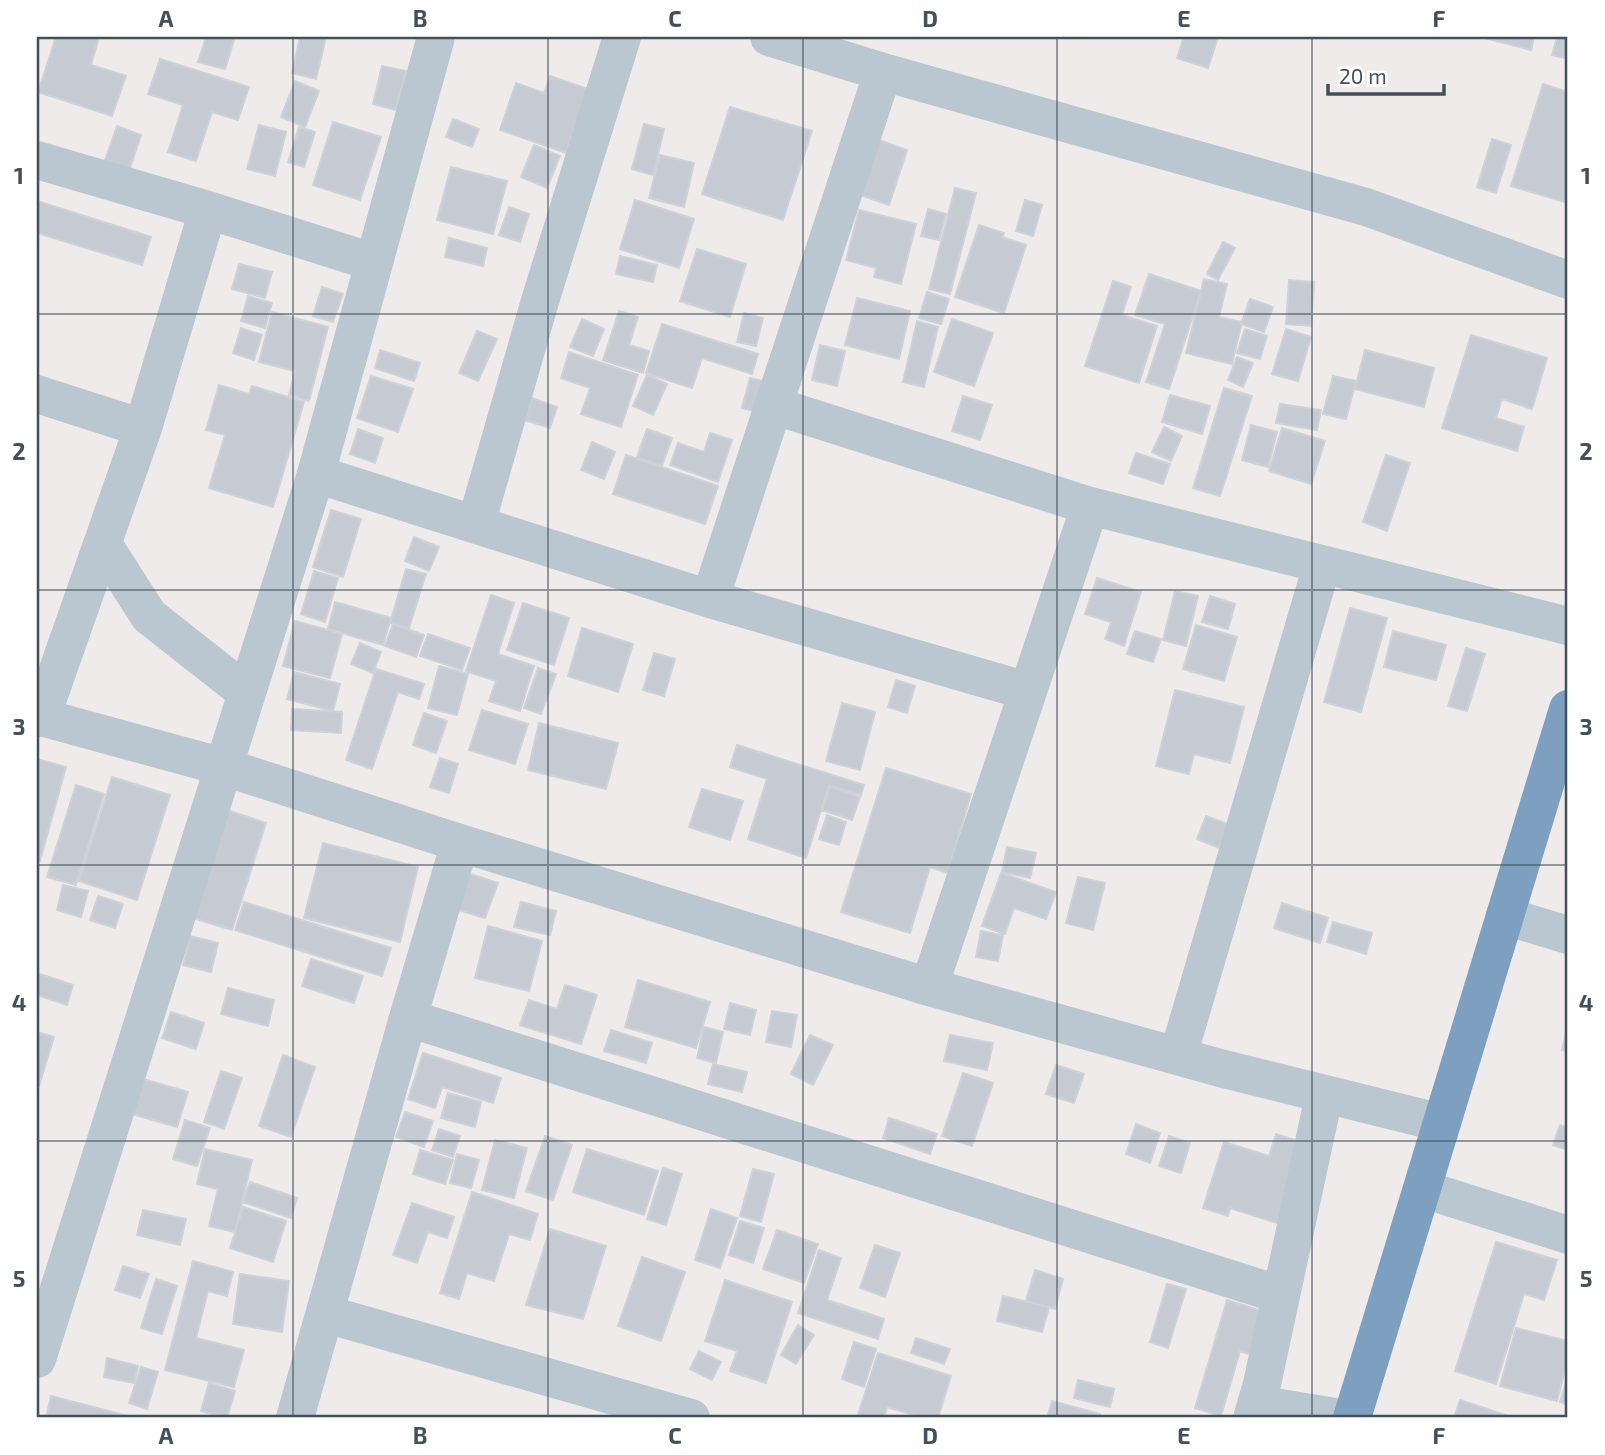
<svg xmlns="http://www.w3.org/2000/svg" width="1605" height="1455" font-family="'Exo 2',sans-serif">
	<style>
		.building { fill: #c6cad2; stroke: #ced2d8; stroke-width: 2 }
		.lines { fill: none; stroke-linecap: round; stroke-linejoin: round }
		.street { stroke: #bac7d0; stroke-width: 38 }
		.highway { stroke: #7da0c1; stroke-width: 38 }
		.grid { fill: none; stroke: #42505a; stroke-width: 2; stroke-opacity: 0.55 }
		.neatline { fill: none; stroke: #42505a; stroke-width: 2.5 }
		.grid-label { font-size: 23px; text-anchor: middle; font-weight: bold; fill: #42505a }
	</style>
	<rect width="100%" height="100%" fill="#efebeb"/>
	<path class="building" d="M56,37H99L91,65L126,76L112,116L38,92Z
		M206,37H235L225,69L198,62Z
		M300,37H326L316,79L292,73Z
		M1184,37H1218L1208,68L1177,58Z
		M1481,37H1534L1531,50Z
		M1557,37H1568V59L1552,55Z
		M160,59L249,87L238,120L212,112L196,161L168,152L183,105L148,94Z
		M382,66L406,71L396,110L373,104Z
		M550,76L588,89L566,153L500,130L516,83L544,93Z
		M295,81L319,91L305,127L281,117Z
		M1543,84L1568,92V203L1511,186Z
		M730,107L812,131L783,220L702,194Z
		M453,119L479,129L472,147L446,137Z
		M333,122L381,137L360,200L313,185Z
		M644,124L664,129L653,175L632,169Z
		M259,125L286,132L275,176L247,169Z
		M117,126L141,135L129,171L104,163Z
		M299,127L315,132L304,167L288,162Z
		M876,139L907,150L889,205L857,194Z
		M1492,139L1511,145L1496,193L1477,187Z
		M534,145L560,156L547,188L521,177Z
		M660,155L694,163L684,207L649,198Z
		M451,167L507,181L493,234L437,220Z
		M955,188L976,193L950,294L929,289Z
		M635,200L694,219L679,268L620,249Z
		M1025,200L1042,205L1033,236L1016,231Z
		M37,201L151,237L142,265L37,233Z
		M509,207L529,214L520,242L499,235Z
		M928,209L946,214L939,240L921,236Z
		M859,210L916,224L901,284L874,277L876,268L846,260Z
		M979,225L1004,233L1002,237L1026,245L1004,313L955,297Z
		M449,238L487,248L483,266L445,257Z
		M1223,242L1235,248L1218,280L1207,274Z
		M697,249L746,264L730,317L680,301Z
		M620,256L657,265L653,282L616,274Z
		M239,264L272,272L265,298L232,289Z
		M1149,274L1201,291L1169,389L1146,382L1165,324L1135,315Z
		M1204,279L1227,284L1219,317L1242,322L1232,364L1186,353Z
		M1289,280L1314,282L1311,326L1286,324Z
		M1113,281L1131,287L1122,315L1157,326L1139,383L1085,366Z
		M322,287L343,294L333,322L313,316Z
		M927,292L949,299L941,324L919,318Z
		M248,296L272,303L265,328L241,321Z
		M857,298L910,311L899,359L845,345Z
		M1250,299L1273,307L1264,332L1241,324Z
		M619,311L638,317L629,345L649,351L643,373L603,360Z
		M272,312L328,327L309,401L289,395L295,371L259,362Z
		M744,313L763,318L756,346L737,342Z
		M582,319L604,329L593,356L570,347Z
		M952,319L993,333L974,386L934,372Z
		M917,321L938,327L924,387L903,382Z
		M662,324L758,354L752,374L702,358L692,388L646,373Z
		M241,328L262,335L254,360L233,353Z
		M1245,329L1267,336L1260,359L1237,353Z
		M1286,329L1311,337L1298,381L1272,374Z
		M477,331L497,339L478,381L459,373Z
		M1471,335L1547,358L1532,409L1502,399L1496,418L1524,427L1517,451L1442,428Z
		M820,345L845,351L837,386L812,380Z
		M380,350L420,363L414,381L375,368Z
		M1365,350L1434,368L1424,407L1355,389Z
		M569,352L638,375L621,427L581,414L590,388L561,378Z
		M1237,357L1253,363L1243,387L1228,380Z
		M647,375L667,384L653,415L633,406Z
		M371,376L413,389L398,432L357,418Z
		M1333,376L1356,381L1346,419L1323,414Z
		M750,378L766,382L758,412L742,408Z
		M219,385L249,394L252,386L304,402L273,507L209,488L225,435L206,430Z
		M1224,388L1252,396L1220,496L1193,488Z
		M1170,395L1210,406L1202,434L1162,422Z
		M963,396L992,405L980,440L952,431Z
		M532,398L557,407L550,428L525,420Z
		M1280,404L1321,410L1317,430L1276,423Z
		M1251,425L1277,432L1268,467L1242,460Z
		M1164,427L1182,436L1171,461L1152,452Z
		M1282,428L1325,441L1311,484L1269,471Z
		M358,429L383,438L375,463L350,454Z
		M647,429L672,438L662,466L637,457Z
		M710,433L732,440L718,482L670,465L678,443L704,452Z
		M592,442L615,452L604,479L581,470Z
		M1136,453L1170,464L1163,484L1129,473Z
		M626,455L718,486L705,524L613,494Z
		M1386,455L1410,463L1387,531L1363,522Z
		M331,510L361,519L343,577L313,567Z
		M414,537L439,547L429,571L405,561Z
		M406,569L426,574L409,628L390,623Z
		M314,571L338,578L325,622L301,614Z
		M1097,578L1141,592L1124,646L1105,639L1111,622L1085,614Z
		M1175,591L1198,596L1186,646L1163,640Z
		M491,595L514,603L498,654L534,666L520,711L489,701L496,681L466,671Z
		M1210,596L1235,604L1228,629L1202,622Z
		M335,602L391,618L383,645L328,629Z
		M523,603L569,618L554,665L507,650Z
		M1350,608L1387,618L1361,712L1324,702Z
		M295,621L342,634L330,678L283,666Z
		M393,624L424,635L416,657L385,646Z
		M1196,625L1237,637L1224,681L1183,669Z
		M582,628L633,644L618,692L568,676Z
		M1135,631L1161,639L1153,662L1127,654Z
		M1393,631L1446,645L1436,680L1384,667Z
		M428,634L470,648L462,670L420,656Z
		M360,643L381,652L373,673L351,664Z
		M1466,648L1485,654L1467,711L1448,706Z
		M654,653L675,659L664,696L643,690Z
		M439,666L468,674L457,715L428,708Z
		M538,668L556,674L541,714L524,708Z
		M376,669L424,684L419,699L398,692L372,769L346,760Z
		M294,672L340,684L333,711L287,699Z
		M896,680L915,686L907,713L888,707Z
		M1175,690L1244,707L1230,763L1194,754L1189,774L1156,766Z
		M842,703L875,712L860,770L826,761Z
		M292,709L342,712L341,733L291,730Z
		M482,710L528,724L515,764L469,750Z
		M424,713L447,721L436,753L413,745Z
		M539,723L618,743L606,789L528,770Z
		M737,745L864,785L861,795L829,785L806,858L748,839L767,779L730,767Z
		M440,758L458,764L449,793L430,787Z
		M37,759L66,767L40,861L37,860Z
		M886,768L971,794L948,873L930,867L910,933L841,912Z
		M112,777L170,795L137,900L79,881Z
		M76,785L104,794L76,885L47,877Z
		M830,787L860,797L852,820L822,810Z
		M702,789L743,801L730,840L689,827Z
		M227,810L266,823L232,930L193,918Z
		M827,815L846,822L839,845L819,839Z
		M1206,816L1228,824L1219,848L1197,839Z
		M323,843L418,867L400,942L304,918Z
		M1007,847L1036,853L1030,878L1002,872Z
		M464,872L498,883L485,918L452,908Z
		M1001,873L1056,892L1046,919L1014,908L1005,934L982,926Z
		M1078,877L1105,883L1093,930L1066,923Z
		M63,885L88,891L81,917L57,910Z
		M98,896L123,904L115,928L90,920Z
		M244,902L391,948L382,976L235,930Z
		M521,902L556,911L550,935L514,927Z
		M1282,903L1328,918L1320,943L1274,928Z
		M1333,922L1372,933L1366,954L1327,942Z
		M488,926L542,941L529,991L475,978Z
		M981,931L1003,935L998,961L976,957Z
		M190,936L218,943L211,972L183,965Z
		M311,959L363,976L354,1003L302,986Z
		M37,973L73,985L67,1005L37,995Z
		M638,980L710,1002L696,1048L625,1027Z
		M565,985L597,995L581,1044L520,1025L529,1000L557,1009Z
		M228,988L274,1000L268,1026L221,1014Z
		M730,1003L756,1010L750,1035L724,1029Z
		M772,1011L797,1015L791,1047L766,1042Z
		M171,1012L204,1023L196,1049L162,1038Z
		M1568,1025V1051L1562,1050Z
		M704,1027L723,1032L716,1063L697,1058Z
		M611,1030L652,1043L646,1063L604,1051Z
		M37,1032L54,1037L39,1086H37Z
		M810,1035L833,1045L813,1085L791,1074Z
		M950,1035L993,1043L987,1070L944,1061Z
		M423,1053L501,1078L493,1103L442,1087L435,1108L408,1099Z
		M283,1055L315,1067L291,1137L259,1126Z
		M713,1064L747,1072L742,1092L708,1084Z
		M1056,1065L1084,1074L1074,1103L1046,1094Z
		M221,1071L242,1078L224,1129L204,1122Z
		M963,1073L993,1083L972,1146L942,1136Z
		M143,1079L188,1092L177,1127L132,1114Z
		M448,1093L481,1102L475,1127L441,1118Z
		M405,1112L433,1121L424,1147L396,1137Z
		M889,1118L937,1134L930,1154L883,1138Z
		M185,1120L210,1128L197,1166L173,1159Z
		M1136,1124L1160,1133L1150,1163L1126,1154Z
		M1560,1125L1568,1128V1150L1553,1145Z
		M439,1129L460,1136L453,1157L432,1150Z
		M1276,1134L1304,1143L1280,1224L1230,1208L1228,1216L1203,1208L1224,1142L1269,1156Z
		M545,1136L572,1145L553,1200L526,1191Z
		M1169,1136L1190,1143L1181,1173L1159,1166Z
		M495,1140L527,1148L514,1198L482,1190Z
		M205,1149L252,1160L235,1232L209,1226L218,1189L197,1184Z
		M587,1149L658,1171L644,1215L573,1192Z
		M420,1150L453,1160L445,1184L413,1174Z
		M457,1154L479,1160L471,1188L450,1183Z
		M663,1168L682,1174L666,1225L647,1219Z
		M753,1169L774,1174L761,1222L740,1216Z
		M250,1182L297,1198L291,1218L243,1202Z
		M472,1192L538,1214L530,1240L509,1234L494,1281L467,1273L459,1299L440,1293Z
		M412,1203L454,1217L447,1238L428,1232L417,1263L393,1255Z
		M243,1207L286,1221L273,1262L230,1248Z
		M711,1209L737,1218L720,1268L695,1260Z
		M143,1210L186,1219L180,1245L137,1235Z
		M740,1221L764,1228L753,1263L729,1255Z
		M550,1229L606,1246L583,1319L526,1305Z
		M777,1230L818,1244L804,1283L763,1269Z
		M1496,1242L1557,1260L1544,1300L1524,1294L1496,1384L1455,1371Z
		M875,1245L900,1253L885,1297L860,1288Z
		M819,1250L841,1258L827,1300L884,1319L878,1339L798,1313Z
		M642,1257L685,1272L661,1341L618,1326Z
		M193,1261L233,1272L227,1296L208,1291L196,1338L244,1350L234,1387L165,1370Z
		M123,1266L149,1274L140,1298L115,1290Z
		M1035,1270L1063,1279L1055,1309L1026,1301Z
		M240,1274L289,1281L282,1332L233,1324Z
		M156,1279L177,1286L162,1334L141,1328Z
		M725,1280L792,1302L766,1383L730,1371L737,1351L705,1341Z
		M1167,1284L1186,1289L1168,1348L1150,1342Z
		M1003,1296L1049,1307L1042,1332L997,1321Z
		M1227,1300L1275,1315L1262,1358L1240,1351L1221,1416L1195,1408Z
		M798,1325L814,1335L796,1364L781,1355Z
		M1516,1328L1568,1341V1358L1557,1401L1500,1386Z
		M916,1338L950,1349L944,1364L911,1353Z
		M854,1342L876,1349L864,1387L842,1379Z
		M699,1351L721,1362L712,1380L690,1369Z
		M878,1353L951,1376L938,1418H913L914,1415L887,1407L884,1418H857Z
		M107,1358L138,1366L134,1383L104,1377Z
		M141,1367L158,1372L147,1409L129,1403Z
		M1568,1376V1405L1560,1402Z
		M1078,1380L1114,1389L1110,1407L1074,1398Z
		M209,1383L235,1391L227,1418L201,1411Z
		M51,1396L128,1416V1418H46Z
		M1460,1400L1512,1417L1511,1418H1454Z
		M1052,1401L1100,1414L1099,1418H1047Z"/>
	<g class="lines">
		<path class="street" d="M769,37L883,72L1366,207L1568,280
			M37,160L208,210L373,262
			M37,394L143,428
			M775,406L1090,506L1568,626
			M316,474L710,599L1027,691
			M476,524L540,301L622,37
			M103,544L149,616L247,693
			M710,599L883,72
			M37,716L224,767L460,843L929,987L1220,1068L1442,1123
			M41,718L143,428L208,210
			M1505,916L1568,935
			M929,987L1090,506
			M408,1018L1281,1295
			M1178,1056L1322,565
			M1423,1189L1568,1235
			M326,1314L691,1418
			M37,1359L316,474L436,37
			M1256,1404L1341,1418
			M295,1418L408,1018L460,843
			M1252,1418L1262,1384L1324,1096"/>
		<path class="highway" d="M1352,1418L1568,709"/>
	</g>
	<path class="grid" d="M293,37V1418M548,37V1418M803,37V1418M1057,37V1418M1312,37V1418M37,314H1568M37,590H1568M37,865H1568M37,1141H1568"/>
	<rect width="1605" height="1455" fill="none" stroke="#ffffff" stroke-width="77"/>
	<path d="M1328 84v10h116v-10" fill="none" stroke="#42505a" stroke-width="3.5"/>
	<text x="1339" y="84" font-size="21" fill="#42505a" stroke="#ffffff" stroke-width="5" paint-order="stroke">20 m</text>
	<rect x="38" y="38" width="1528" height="1378" class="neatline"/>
	<g class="grid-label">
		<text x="166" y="27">A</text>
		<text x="420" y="27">B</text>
		<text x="675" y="27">C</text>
		<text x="930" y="27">D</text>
		<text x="1184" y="27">E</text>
		<text x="1439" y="27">F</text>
		<text x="19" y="184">1</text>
		<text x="1586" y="184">1</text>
		<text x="19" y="460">2</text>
		<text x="1586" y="460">2</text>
		<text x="19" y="735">3</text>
		<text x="1586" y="735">3</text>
		<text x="19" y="1011">4</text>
		<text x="1586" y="1011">4</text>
		<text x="19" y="1287">5</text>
		<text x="1586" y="1287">5</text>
		<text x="166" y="1444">A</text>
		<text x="420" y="1444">B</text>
		<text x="675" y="1444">C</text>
		<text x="930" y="1444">D</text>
		<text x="1184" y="1444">E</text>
		<text x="1439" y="1444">F</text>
	</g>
</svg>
